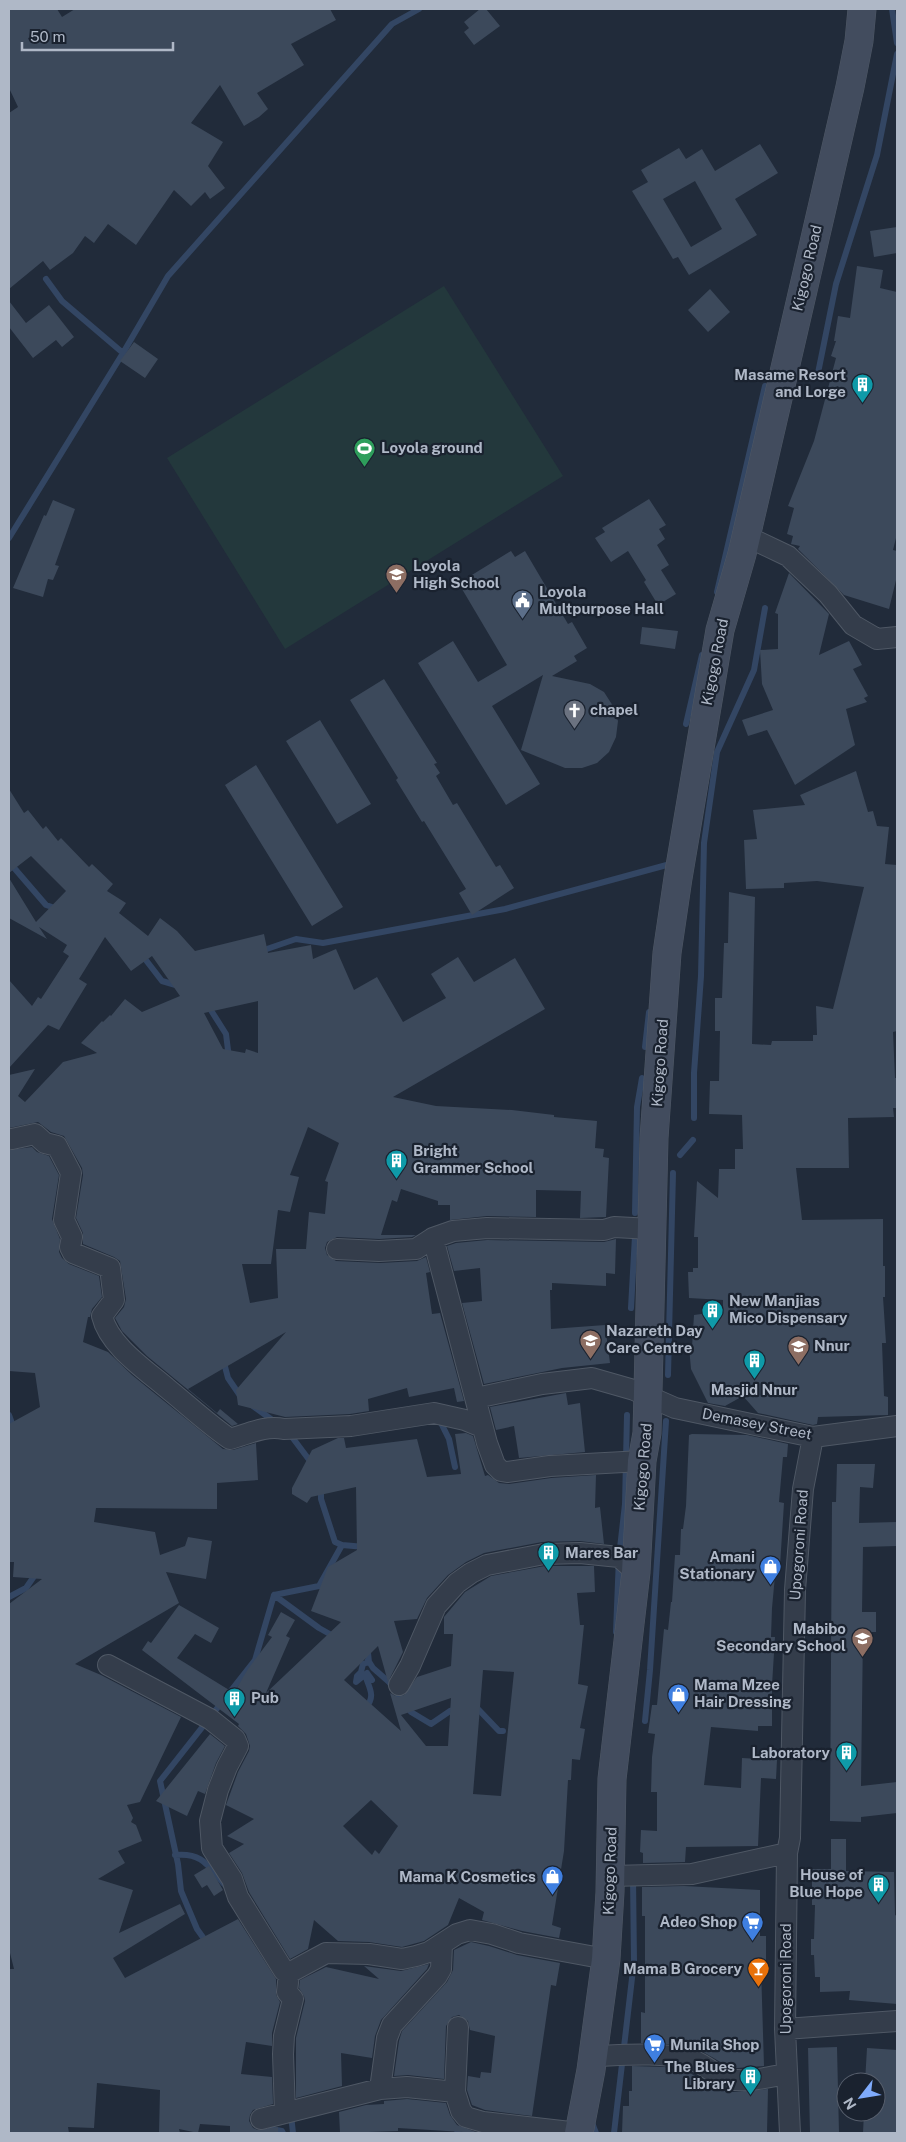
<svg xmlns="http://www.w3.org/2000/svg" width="906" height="2142" font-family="'Public Sans',sans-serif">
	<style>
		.green { fill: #23383c }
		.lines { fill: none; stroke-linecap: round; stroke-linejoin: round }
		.stream { stroke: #334663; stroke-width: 6 }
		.building { fill: #3c495b; fill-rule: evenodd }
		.minor-casing { stroke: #4f5865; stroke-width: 22 }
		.secondary-casing { stroke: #4f5865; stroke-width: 29 }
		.minor { stroke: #343d4b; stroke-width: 20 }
		.secondary { stroke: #424c5e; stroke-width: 28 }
		.labels { text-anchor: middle; stroke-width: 4.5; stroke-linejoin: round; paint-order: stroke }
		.street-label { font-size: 15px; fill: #afb8c7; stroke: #1a222f }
		.poi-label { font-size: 15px; font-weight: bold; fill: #afb8c7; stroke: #1a222f; text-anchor: start }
	</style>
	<rect width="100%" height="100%" fill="#212b3a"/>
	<path class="green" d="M444,286L563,476L285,649L167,458Z"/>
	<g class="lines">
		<path class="stream" d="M892,9L897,43
			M46,279L62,301L123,353
			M818,373L836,284L877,155L897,54
			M9,538L123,353L168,276L392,24L419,9
			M717,592L765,386
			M686,724L702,655
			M9,862L46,905L58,909
			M261,951L296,939L323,943L505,909L674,863
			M142,955L162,981L179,986
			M207,1004L226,1034L229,1058
			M645,1047L649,1012
			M694,1118V1073L701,976L704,843L717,752L754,670L765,608
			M680,1155L693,1140
			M635,1213L637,1107L642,1078
			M631,1308L635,1236
			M223,1359L228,1378L241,1397
			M668,1375L673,1173
			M253,1406L275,1422
			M9,1415L14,1429
			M439,1419L449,1439L455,1467
			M289,1433L313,1465
			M342,1545L365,1547
			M274,1595L319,1628L335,1637
			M9,1597L26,1588L37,1572
			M616,1632L619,1557L625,1504L627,1415
			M365,1650L368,1653L369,1662L363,1664L361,1672L357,1676L356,1682L367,1673L372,1680L366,1678C371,1691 375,1697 365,1709
			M368,1660L373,1668L389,1682L411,1712L431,1724L450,1711L457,1709
			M474,1708L478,1709L499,1731H503
			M645,1721L650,1670L666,1421
			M175,1855C204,1852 209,1868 226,1886
			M207,1943L197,1929L181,1891L178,1864L160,1781L255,1660L274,1595L319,1586L342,1545L335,1542L321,1499V1488
			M291,2115L293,2133
			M591,2120L596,2133
			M271,2129L282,2131L283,2133
			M457,2133H458
			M614,2133L634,1961L633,1878"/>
	</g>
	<path class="building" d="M9,9H57L62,17L75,9H330L336,20L291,44L304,65L257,93L268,109L259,117L244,126L220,85L191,123L223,142L208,166L225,188L210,199L205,192L191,206L174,190L136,245L108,224L94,243L85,236L73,253L50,270L43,261L9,289V113L18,107L9,88Z
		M480,9H486L500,26L474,45L464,32L469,28L464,22Z
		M760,144L778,173L735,199L757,235L689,275L678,257L673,259L632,191L648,182L641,170L679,148L686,159L702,149L715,171ZM695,181L722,229L691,247L663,199Z
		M897,227V253L874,257L870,231Z
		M857,266L883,270L880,288L897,292V534L893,550L897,551V576L889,609L844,595L798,549L800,546L791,544L793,536L787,534L794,508L788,506L814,441L836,358L831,356L836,341H834L838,316L850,318Z
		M710,289L730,312L708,332L688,310Z
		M9,301L26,323L49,305L74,337L62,347L56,340L33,358L9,327Z
		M134,342L158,359L145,378L120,361Z
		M649,499L666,525L659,529L665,539L657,545L669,565L661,570L676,594L658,605L644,582L646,580L628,551L611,562L595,538L605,532L602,528Z
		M53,500L75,509L55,565L59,566L53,580L48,579L43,597L13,588L44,515L46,516Z
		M511,551L515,557L525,551L568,624L572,622L587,648L574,656L577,661L552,676L590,684L604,692L613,706L618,721L616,737L609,752L597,763L582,768H565L521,750L543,675L492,706L540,784L506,805L418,663L453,641L478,682L507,665L462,589L471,583L467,578Z
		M789,573L829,614L819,655L849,641L862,665L853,669L868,696L864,698L867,702L846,709L855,745L795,785L767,730L748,736L742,720L773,710L762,684L760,650L778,649V614L775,613Z
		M642,627L678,631L675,649L640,644Z
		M384,679L437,763L434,764L440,773L436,776L453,805L457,803L496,867L500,865L514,888L472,915L459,893L466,889L424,821L422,822L396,780L398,778L350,700Z
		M320,720L371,804L337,824L286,741Z
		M256,765L343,907L312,926L225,785Z
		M856,771L868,812L873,811L877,826L889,827L885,864L897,865V1031L893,1032L895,1078H897V1108H893L894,1117L848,1118L849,1168H796L802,1220L883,1219V1266H885V1297H883L886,1343H882L884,1396L888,1397V1415L818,1417L817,1424L813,1425L758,1413L743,1396L725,1406L708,1403L691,1369L689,1347H692L694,1315L723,1311V1300L689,1298L688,1272H693V1268H698V1237H694L697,1181L718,1198L719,1169H735V1149H743L742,1115L709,1114L710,1081H719L720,1031H715V998H722L724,943H728L729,892L755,897L752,1044L771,1045L772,1041H813V1035H817L816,1006L833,1009L864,887L817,881L784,883V888L746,889L744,840L757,839L753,810L805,805L800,795Z
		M9,789L24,813L28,810L43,829L46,826L58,841L61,838L89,867L92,864L113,884L107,891L126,903L119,913L148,936L160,918L177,931L195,951L264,934L268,953L311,945L313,959L336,949L354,990L377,977L403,1022L446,998L431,974L458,957L474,982L515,958L545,1009L393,1097L436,1106L512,1110L554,1115V1117L597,1121L595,1148L604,1149L603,1157L609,1158L606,1217L580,1218L581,1191L536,1190V1217L487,1216L450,1220V1205H438V1201L401,1189L397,1202L392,1200L381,1235H416L412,1237L379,1239L337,1237L327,1242L325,1248L327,1255L336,1261L380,1263L417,1261L426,1257L430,1272L426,1273L432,1314L440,1313L464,1401L457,1402L454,1388L409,1397L407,1388L368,1399L369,1411L350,1414L285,1417L238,1405L236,1390L286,1332L188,1389L217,1413L220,1409L238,1424L232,1426L147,1356L122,1331L115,1318L124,1307L126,1299L120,1261L114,1257L83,1244V1233L76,1218L83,1175L82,1168L64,1136L51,1132L38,1122L9,1128V1075L35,1069L18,1096L25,1102L63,1062L97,1053L81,1043L102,1021L103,1022L110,1015L111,1016L125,999L142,1012L180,996L152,956L131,971L105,937L79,979L87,984L59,1030L48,1025L9,1068V980L32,1006L38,997L41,999L69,956L63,952L67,945L39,927L47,939L9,918V878L36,922L66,891L31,856L9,873ZM258,1001V1053L246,1049L245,1053L223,1049L204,1013ZM308,1127L339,1143L325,1181L328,1182L325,1214L309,1212L306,1249H276L278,1298L250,1303L242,1264H271L278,1210L290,1212L299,1177L290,1175Z
		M32,1147L37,1152L49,1156L59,1175L52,1219L60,1239L59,1252L62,1258L69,1264L99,1276L102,1297L92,1309L90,1317H88L83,1342L108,1352L132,1375L223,1449L233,1450L256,1443L258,1480L217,1483V1509L96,1508L94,1522L155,1532L160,1555L185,1546L188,1537L212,1541L206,1579L166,1572L179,1603L75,1664L101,1675L181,1717L140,1802L127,1805L133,1818L131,1822L136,1825L142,1841L118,1851L125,1863L98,1879L133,1890L119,1933L180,1904L185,1914L113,1958L125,1978L238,1919L276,1979V1995L280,2002L272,2033V2046L246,2042L241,2074L272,2077L273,2104L253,2110L250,2115L249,2121L253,2128L258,2130L278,2127V2133H230V2126L200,2124L198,2133L179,2129L180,2133H159L160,2090L97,2083L94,2128L68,2127L69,2133H9V1969H14L9,1949V1604L42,1579L13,1577L14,1562H9V1424L40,1407L35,1373L9,1371V1150Z
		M616,1239L615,1274L606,1273V1286L552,1283V1290H550L551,1329L605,1325L610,1363L562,1368L484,1384L462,1303L482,1301L480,1268L454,1271L447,1246L456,1243L487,1240L604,1242Z
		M566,1393L568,1405L580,1403L585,1452L519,1458L514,1426L496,1430L490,1407Z
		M466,1433L473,1436L485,1476L488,1475L499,1483L509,1484L551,1478L596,1475L595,1508L600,1507L604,1544L580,1541L542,1542L484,1553L466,1562L448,1575L427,1598L417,1619L394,1621L403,1652L388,1682L378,1646L344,1680L401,1731L390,1693L398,1697L404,1695L417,1677L451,1666L453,1634H444V1617L465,1592L491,1576L545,1566H594L595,1592L577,1593L580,1625H584L578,1684L588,1686L580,1728L585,1729L580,1760L572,1759L571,1780H568L564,1851L552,1925L561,1928L559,1938L522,1931L482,1920L484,1912L459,1898L448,1925L424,1941L402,1947L369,1942L338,1941L314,1920L308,1949L290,1959L249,1892L242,1873L229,1853L244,1844L227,1836L254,1819L226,1805L238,1772L249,1751L250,1746L246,1734L238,1726L239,1724L142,1650L148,1641L151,1643L179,1605L219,1628L211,1643L195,1634L177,1658L234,1693L248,1669L272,1637L268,1635L281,1612L295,1620L286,1636L290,1638L266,1693L341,1622L311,1611L328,1567L357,1550L356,1487L311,1497L307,1503L292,1494V1488L312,1450L338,1438H344L346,1448L417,1439L427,1477L461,1474L455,1434ZM483,1670L514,1672L501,1796L473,1794ZM451,1698L448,1746H426L401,1715ZM371,1800L398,1826L379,1854L375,1850L372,1855L343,1826Z
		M692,1434L747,1435L788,1444L787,1457H783L779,1502L784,1503L780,1566L776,1565L772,1608L771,1637H775L772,1685V1726H758V1731L711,1727L704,1785L741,1788L742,1758L777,1760L776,1779L761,1778L758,1846L686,1847L685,1862L643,1863V1853L640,1852L641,1830L657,1831V1792H651L652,1757L655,1734L648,1733L652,1705H657L664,1629L668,1630L671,1602H672L675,1555H680L681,1529H683L686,1506L689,1435Z
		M837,1464H875L873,1488L860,1487L859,1523L897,1522V1546L863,1547L862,1612H876V1632H863L861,1786L897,1782V1813L861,1817V1822L830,1821L832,1502H836Z
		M210,1734L225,1746L216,1763L205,1794L198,1791L187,1816L156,1801Z
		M831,1839H846V1871L894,1872L895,1915L897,1916V2004L849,2000L850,1991L820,1992V1977H815L814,1955H811V1939H814L815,1905H812V1869H831Z
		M209,1866L223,1890L214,1896L207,1885L202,1888L194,1875Z
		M684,1886L760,1890V1936H766V1967H761L764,2066L737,2068L724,2064L703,2052L692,2048L667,2044L641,2043V2012L645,2013V1916H642V1887Z
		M471,1942L489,1946L517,1955L560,1963L556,1986L551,1985L532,2116L485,2110L472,2105L467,2090L468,2076L480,2078L481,2072L491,2073L495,2036L470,2030L468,2021L459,2015L452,2017L446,2026L444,2079L408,2075L394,2076L399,2041L402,2031L447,1982L453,1970L454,1950Z
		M429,1964L427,1969L381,2020L375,2036L372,2058L341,2053L342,2086L296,2098V2038L305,2001L304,1996L299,1988L300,1980L326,1967L379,1979L364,1966L401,1971Z
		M837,2047L839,2133H810L808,2048Z
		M867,2048L897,2050V2133H863L864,2112H876V2082H865Z
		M632,2066L664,2067L686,2071L714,2086L733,2092L768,2089L767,2133H622L623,2106H629V2091H632Z
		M407,2099L446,2103L450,2115L457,2125L479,2133L398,2128V2131L340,2133L339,2112L366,2105L384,2104V2101Z"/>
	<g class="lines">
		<defs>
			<path id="minor" d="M746,536L788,556L828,594L853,625L877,639L897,637
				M12,1139L35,1134L45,1143L57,1146L71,1173L64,1220L72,1237L70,1247L73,1253L110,1268L114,1300L102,1316C109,1346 146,1370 168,1389C189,1406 208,1424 230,1439C248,1434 265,1425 284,1429L351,1426L434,1413L465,1420L482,1427
				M433,1238L487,1443L495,1465L501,1471L507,1472L550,1466L642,1461
				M337,1249L379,1251L416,1249L433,1238L453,1231L487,1228L604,1230L614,1227L652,1229
				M476,1398L542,1384L592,1378L634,1390L675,1408L813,1437L897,1426
				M108,1665L210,1719L235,1739L238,1746L227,1767L218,1790L210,1821L212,1848L232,1879L238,1897L284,1971L289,1973L326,1953L369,1954L402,1959L416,1956L429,1952L457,1934L470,1930L492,1934L519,1943L606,1959
				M399,1685L410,1666L436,1606L457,1583L471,1573L487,1565L544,1554L580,1553L619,1557L636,1572
				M611,1876L692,1874L787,1853
				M458,2027L455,2092L461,2111L466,2117L483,2122L579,2133
				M785,2029L897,2021
				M593,2056C625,2055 658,2052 689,2059C702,2062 708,2070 719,2075C739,2086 766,2077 787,2074
				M380,2089L387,2038L392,2025L437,1976L441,1969L442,1944
				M285,2113L283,2054L284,2036L293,1999L287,1992L289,1973
				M261,2119L380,2089L407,2087L455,2092
				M790,2133L785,2029L787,1853L790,1838L795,1590L803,1489L813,1437"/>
			<path id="secondary" d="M579,2133L591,2070L606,1959L610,1892L612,1779L636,1572L642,1461L647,1433L654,1138L667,953L678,878L720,630L742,554L850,87L859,41L862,9"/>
		</defs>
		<use href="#minor" class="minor-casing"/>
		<use href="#secondary" class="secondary-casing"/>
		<use href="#minor" class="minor"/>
		<use href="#secondary" class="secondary"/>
	</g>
	<defs>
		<symbol id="building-pin" viewBox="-11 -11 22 30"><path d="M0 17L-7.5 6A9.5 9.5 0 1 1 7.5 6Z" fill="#0f9aa8" stroke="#1a222f"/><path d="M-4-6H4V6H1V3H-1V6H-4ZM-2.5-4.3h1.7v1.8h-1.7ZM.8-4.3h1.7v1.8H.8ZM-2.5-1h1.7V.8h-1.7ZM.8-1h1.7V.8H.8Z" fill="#fff"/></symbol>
		<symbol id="stadium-pin" viewBox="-11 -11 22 30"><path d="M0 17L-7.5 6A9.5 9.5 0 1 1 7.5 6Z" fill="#2e9e5b" stroke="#1a222f"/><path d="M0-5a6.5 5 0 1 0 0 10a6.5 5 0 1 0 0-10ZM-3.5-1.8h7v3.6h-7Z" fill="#fff"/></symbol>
		<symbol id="school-pin" viewBox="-11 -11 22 30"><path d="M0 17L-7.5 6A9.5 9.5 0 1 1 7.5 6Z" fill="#8d6e63" stroke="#1a222f"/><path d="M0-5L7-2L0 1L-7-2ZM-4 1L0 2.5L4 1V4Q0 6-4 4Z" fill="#fff"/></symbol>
		<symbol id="civic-pin" viewBox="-11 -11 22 30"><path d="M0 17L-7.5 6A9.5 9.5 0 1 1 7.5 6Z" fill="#5c6f8a" stroke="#1a222f"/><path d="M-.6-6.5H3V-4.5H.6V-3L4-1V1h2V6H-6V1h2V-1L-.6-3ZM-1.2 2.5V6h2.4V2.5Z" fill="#fff"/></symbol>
		<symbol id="church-pin" viewBox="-11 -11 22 30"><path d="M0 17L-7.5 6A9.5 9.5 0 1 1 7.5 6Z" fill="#6b7280" stroke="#1a222f"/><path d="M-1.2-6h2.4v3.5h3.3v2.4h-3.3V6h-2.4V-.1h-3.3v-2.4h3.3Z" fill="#fff"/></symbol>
		<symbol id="shop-pin" viewBox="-11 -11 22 30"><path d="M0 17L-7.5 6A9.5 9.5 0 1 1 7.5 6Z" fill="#3f7fe0" stroke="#1a222f"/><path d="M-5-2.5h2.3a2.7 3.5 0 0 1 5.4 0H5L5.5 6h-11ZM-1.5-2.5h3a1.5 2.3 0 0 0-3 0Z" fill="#fff"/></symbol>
		<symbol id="supermarket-pin" viewBox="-11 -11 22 30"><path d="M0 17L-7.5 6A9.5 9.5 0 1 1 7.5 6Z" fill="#3f7fe0" stroke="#1a222f"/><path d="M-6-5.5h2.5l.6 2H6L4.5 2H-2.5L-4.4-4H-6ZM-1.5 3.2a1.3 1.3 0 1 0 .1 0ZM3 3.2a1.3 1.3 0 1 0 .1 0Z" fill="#fff"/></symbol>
		<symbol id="bar-pin" viewBox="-11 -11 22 30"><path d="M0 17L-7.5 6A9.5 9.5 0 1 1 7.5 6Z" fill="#e8710a" stroke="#1a222f"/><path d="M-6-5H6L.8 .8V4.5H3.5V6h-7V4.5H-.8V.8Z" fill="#fff"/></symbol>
	</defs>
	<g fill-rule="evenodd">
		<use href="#building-pin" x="850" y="372" width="25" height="34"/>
		<use href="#stadium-pin" x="352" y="436" width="25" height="34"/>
		<use href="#school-pin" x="384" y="562" width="25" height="34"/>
		<use href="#civic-pin" x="510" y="588" width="25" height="34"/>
		<use href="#church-pin" x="562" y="698" width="25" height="34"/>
		<use href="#building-pin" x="384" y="1148" width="25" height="34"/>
		<use href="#building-pin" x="700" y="1298" width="25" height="34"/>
		<use href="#school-pin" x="578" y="1328" width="25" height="34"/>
		<use href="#school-pin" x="786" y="1334" width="25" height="34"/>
		<use href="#building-pin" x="742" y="1348" width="25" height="34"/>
		<use href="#building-pin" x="536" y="1540" width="25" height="34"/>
		<use href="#shop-pin" x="758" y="1554" width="25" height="34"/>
		<use href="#school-pin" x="850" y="1626" width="25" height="34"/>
		<use href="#shop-pin" x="666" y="1682" width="25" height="34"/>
		<use href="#building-pin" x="222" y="1686" width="25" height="34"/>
		<use href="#building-pin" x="834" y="1740" width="25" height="34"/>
		<use href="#shop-pin" x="540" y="1864" width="25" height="34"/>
		<use href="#building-pin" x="866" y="1872" width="25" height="34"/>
		<use href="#supermarket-pin" x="740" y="1910" width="25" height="34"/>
		<use href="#bar-pin" x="746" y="1956" width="25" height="34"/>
		<use href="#supermarket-pin" x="642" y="2032" width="25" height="34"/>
		<use href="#building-pin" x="738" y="2064" width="25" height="34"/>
	</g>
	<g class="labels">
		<g class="street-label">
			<text transform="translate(807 268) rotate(-77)" y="5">Kigogo Road</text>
			<text transform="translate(715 662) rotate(-79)" y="5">Kigogo Road</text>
			<text transform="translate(660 1063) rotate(-86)" y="5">Kigogo Road</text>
			<text transform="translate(757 1424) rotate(11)" y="5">Demasey Street</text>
			<text transform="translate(643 1467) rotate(-85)" y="5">Kigogo Road</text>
			<text transform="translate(799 1545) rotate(-86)" y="5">Upogoroni Road</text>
			<text transform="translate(610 1871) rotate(-88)" y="5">Kigogo Road</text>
			<text transform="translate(786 1979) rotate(-90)" y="5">Upogoroni Road</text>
		</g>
		<g class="poi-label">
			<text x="846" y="380" text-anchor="end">Masame Resort<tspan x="846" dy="17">and Lorge</tspan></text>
			<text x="381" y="453">Loyola ground</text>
			<text x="413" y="571">Loyola<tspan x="413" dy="17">High School</tspan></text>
			<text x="539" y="597">Loyola<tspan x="539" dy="17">Multpurpose Hall</tspan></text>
			<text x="590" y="715">chapel</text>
			<text x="413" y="1156">Bright<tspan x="413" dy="17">Grammer School</tspan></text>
			<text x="729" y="1306">New Manjias<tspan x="729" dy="17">Mico Dispensary</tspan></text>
			<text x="606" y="1336">Nazareth Day<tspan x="606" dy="17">Care Centre</tspan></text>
			<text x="814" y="1351">Nnur</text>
			<text x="754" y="1395" text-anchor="middle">Masjid Nnur</text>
			<text x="565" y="1558">Mares Bar</text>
			<text x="755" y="1562" text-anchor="end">Amani<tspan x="755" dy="17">Stationary</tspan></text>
			<text x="846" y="1634" text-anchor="end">Mabibo<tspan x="846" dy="17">Secondary School</tspan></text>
			<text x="694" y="1690">Mama Mzee<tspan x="694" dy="17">Hair Dressing</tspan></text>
			<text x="251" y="1703">Pub</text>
			<text x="830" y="1758" text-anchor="end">Laboratory</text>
			<text x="863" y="1880" text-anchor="end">House of<tspan x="863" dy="17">Blue Hope</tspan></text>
			<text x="536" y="1882" text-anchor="end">Mama K Cosmetics</text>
			<text x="737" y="1927" text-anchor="end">Adeo Shop</text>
			<text x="742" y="1974" text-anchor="end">Mama B Grocery</text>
			<text x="670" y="2050">Munila Shop</text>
			<text x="735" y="2072" text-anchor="end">The Blues<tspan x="735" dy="17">Library</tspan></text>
		</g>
	</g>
	<rect width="906" height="2142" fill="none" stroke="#afb8c7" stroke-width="20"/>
	<g transform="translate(861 2097) rotate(239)"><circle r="24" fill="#1a222f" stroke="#565e6c"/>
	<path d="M0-4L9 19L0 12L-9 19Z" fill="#7fabfc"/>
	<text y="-8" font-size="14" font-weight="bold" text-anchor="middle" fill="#afb8c7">N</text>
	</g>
	<path d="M22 42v8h151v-8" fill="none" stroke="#afb8c7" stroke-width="2.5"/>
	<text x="30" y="42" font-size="15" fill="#afb8c7" stroke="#1a222f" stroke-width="4" paint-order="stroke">50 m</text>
</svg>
